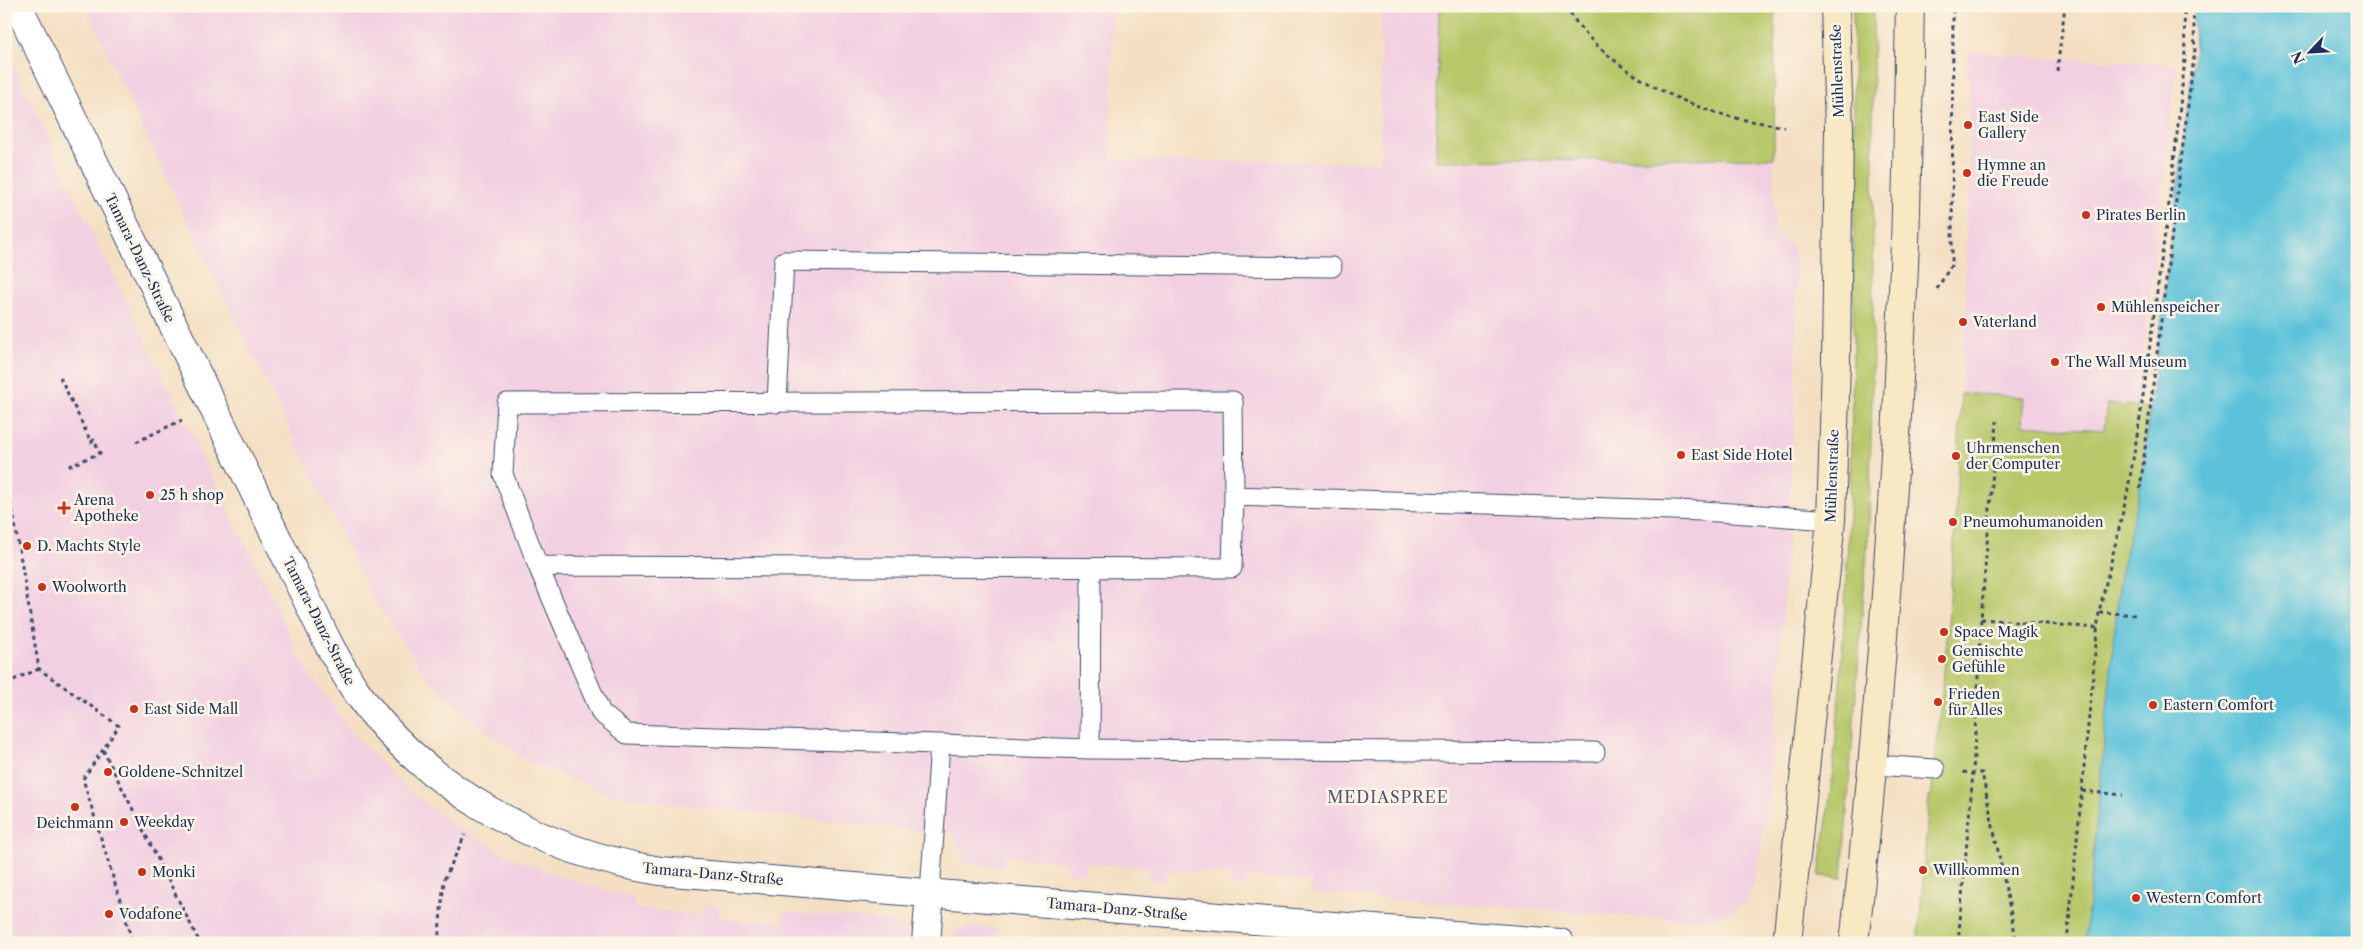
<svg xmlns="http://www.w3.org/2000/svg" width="2363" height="949" font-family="'Libre Caslon Text',serif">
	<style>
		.built { fill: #f2cfe1 }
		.green { fill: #b7c769; stroke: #697b64 }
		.water { fill: #5cc2da; stroke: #3c789c }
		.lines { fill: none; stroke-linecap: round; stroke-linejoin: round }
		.lane-casing { stroke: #3c496d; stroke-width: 21 }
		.street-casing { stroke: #3c496d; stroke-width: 30 }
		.secondary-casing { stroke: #3c496d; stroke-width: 30 }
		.path { stroke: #3c496d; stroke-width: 3; stroke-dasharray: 4 4; stroke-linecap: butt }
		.lane { stroke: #fff; stroke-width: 19 }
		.street { stroke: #fff; stroke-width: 28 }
		.secondary { stroke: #f8e8c3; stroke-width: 28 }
		.poi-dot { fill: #c8321e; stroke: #fcf5e5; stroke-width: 2 }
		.labels { text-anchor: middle; stroke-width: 5; stroke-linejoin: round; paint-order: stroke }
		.street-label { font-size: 14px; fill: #1b2f5e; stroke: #fcf5e5 }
		.poi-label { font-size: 14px; fill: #1b2f5e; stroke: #fcf5e5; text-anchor: start }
		.quarter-label { font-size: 16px; letter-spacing: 1px; fill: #59537e; stroke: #fcf5e5 }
	</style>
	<rect width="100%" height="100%" fill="#fcf5e5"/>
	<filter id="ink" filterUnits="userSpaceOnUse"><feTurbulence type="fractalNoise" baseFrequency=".02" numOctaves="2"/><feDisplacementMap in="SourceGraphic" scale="10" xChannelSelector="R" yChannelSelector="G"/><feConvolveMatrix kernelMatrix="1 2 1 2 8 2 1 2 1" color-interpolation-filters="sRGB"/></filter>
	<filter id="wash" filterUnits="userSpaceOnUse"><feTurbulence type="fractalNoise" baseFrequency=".0096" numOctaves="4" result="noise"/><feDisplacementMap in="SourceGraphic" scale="20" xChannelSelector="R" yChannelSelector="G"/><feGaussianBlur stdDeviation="1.12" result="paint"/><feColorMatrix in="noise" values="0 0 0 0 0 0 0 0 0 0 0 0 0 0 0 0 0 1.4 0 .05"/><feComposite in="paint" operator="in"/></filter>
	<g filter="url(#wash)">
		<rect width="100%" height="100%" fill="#f4dfc2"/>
		<path class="built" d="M85,6H1112L1111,160L1380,162L1381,6H1439L1436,161L1774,158V235L1790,244L1797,261L1795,410L1778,692L1769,789L1760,854L1751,890L1745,901L1730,913L1711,919L1685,920L1310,893L1311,882L1247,876L1245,888L1229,886L1230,875L1166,870L1165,881L1148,880L1149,868L1085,863L1084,874L1067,873V862L1004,856L1003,868L979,865L966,861L960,855L954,834L672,804L609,794L530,763L481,727L431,682L374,601L185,217Z
			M1969,49L1977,52L2044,58L2177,64L2137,406L2108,404L2104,430L2022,425L2024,397L1961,393L1967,287L1965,286L1967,208H1969Z
			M6,50L74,195L308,672L352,733L394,777L415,796L455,825L489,845L522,862L554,875L610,892L635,897L634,908L702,915L703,904L719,906L718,918L783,922L784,912L887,920L903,927L911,943H6Z
			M973,926L997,928V940L1029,943H948L953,934L960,929Z"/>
		<path class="green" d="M1439,6H1775L1774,158L1436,161Z
			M1853,6H1873V347L1869,523L1842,878L1819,876C1825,834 1831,792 1835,750C1856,502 1855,254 1853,6Z
			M1961,393L2024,397L2022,425L2104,430L2107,404L2150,408L2140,489L2120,576L2085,943H1918L1929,797H1931C1947,663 1956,528 1961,393Z"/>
		<path class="water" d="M2193,6H2357V943H2085L2120,576L2140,489L2195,49Z"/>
	</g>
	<g filter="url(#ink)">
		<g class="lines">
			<defs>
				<path id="lane" d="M777,403L784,261L1332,267
					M1234,496L1232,568L538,566L503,474L507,403L1233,401L1234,496L1703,511L1831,520
					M538,566L601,713L627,734L1090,749
					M1091,568L1090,749L1595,752
					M1874,765L1935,769
					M930,893L940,744"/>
				<path id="street" d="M18,6L329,645C337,659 345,674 354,688C422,788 542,852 660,871L1267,921L1560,943
					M926,943L930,893"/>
				<path id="secondary" d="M1787,943L1831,520L1836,363L1839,128L1835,6
					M1854,943C1880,718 1895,492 1904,266C1908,179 1908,93 1910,6"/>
			</defs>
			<use href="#lane" class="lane-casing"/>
			<use href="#street" class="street-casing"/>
			<use href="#secondary" class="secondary-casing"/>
			<path class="path" d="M1566,6C1595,60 1670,101 1728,116C1746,121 1766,123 1784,127
				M2057,71L2065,6
				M1937,289L1952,264L1953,6
				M60,377L91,442L94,440L100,453L67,467
				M136,442L182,420
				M6,470L39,669L119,726L83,779L133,943
				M2140,489L2195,49L2193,6
				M2099,612L2138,615
				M1981,619L2099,628
				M6,683L39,669
				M103,750L200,943
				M1963,772L1973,773L1981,619L1997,421
				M2082,791L2123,795
				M438,943L444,880L465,835
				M1958,943L1973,773H1982L2017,943
				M2067,943L2099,612L2127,495L2140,418L2172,181L2185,59L2184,6"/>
			<use href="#lane" class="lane"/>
			<use href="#street" class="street"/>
			<use href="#secondary" class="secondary"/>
		</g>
	</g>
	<g class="poi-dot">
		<circle cx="1968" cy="125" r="5"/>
		<circle cx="1967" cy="173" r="5"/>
		<circle cx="2086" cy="215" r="5"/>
		<circle cx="2101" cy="307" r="5"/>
		<circle cx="1963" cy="322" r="5"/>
		<circle cx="2055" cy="362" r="5"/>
		<circle cx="1681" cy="455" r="5"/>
		<circle cx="1956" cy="456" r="5"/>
		<circle cx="150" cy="495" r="5"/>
		<path d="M61.5 500.5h5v5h5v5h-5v5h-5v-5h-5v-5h5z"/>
		<circle cx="1953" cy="522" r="5"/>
		<circle cx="27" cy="546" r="5"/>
		<circle cx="42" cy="587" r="5"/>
		<circle cx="1944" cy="632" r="5"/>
		<circle cx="1942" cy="659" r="5"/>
		<circle cx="1938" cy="702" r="5"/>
		<circle cx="2153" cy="705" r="5"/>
		<circle cx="134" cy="709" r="5"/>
		<circle cx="108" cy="772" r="5"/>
		<circle cx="75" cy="807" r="5"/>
		<circle cx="124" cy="822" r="5"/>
		<circle cx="1923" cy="870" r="5"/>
		<circle cx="142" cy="872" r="5"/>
		<circle cx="2136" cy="898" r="5"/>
		<circle cx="109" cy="914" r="5"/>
	</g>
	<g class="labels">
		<g class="street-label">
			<text transform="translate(1837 71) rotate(-92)" y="5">Mühlenstraße</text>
			<text transform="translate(140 258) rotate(64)" y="5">Tamara-Danz-Straße</text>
			<text transform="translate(1832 476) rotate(-88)" y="5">Mühlenstraße</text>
			<text transform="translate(319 621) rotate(63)" y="5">Tamara-Danz-Straße</text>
			<text transform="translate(713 874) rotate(5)" y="5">Tamara-Danz-Straße</text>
			<text transform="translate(1117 909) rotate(5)" y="5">Tamara-Danz-Straße</text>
		</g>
		<g class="poi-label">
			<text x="1978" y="122">East Side<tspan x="1978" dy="16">Gallery</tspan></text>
			<text x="1977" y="170">Hymne an<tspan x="1977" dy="16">die Freude</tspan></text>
			<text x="2096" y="220">Pirates Berlin</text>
			<text x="2111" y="312">Mühlenspeicher</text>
			<text x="1973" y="327">Vaterland</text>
			<text x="2065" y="367">The Wall Museum</text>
			<text x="1966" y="453">Uhrmenschen<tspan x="1966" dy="16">der Computer</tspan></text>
			<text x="1691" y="460">East Side Hotel</text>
			<text x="160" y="500">25 h shop</text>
			<text x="74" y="505">Arena<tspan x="74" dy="16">Apotheke</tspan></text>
			<text x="1963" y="527">Pneumohumanoiden</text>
			<text x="37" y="551">D. Machts Style</text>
			<text x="52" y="592">Woolworth</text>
			<text x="1954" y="637">Space Magik</text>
			<text x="1952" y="656">Gemischte<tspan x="1952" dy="16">Gefühle</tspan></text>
			<text x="1948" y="699">Frieden<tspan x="1948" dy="16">für Alles</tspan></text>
			<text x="2163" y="710">Eastern Comfort</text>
			<text x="144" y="714">East Side Mall</text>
			<text x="118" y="777">Goldene-Schnitzel</text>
			<text x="134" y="827">Weekday</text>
			<text x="75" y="828" text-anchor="middle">Deichmann</text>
			<text x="1933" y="875">Willkommen</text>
			<text x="152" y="877">Monki</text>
			<text x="2146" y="903">Western Comfort</text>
			<text x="119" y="919">Vodafone</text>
		</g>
		<g class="quarter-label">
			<text x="1388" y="803">MEDIASPREE</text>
		</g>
	</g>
	<rect width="2363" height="949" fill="none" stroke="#fcf5e5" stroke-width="25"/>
	<g transform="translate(2310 52) rotate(245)" stroke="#fcf5e5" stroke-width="4" paint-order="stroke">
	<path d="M0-4L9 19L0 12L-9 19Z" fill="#1b2f5e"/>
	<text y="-8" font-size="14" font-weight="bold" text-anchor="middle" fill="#1b2f5e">N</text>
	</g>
</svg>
